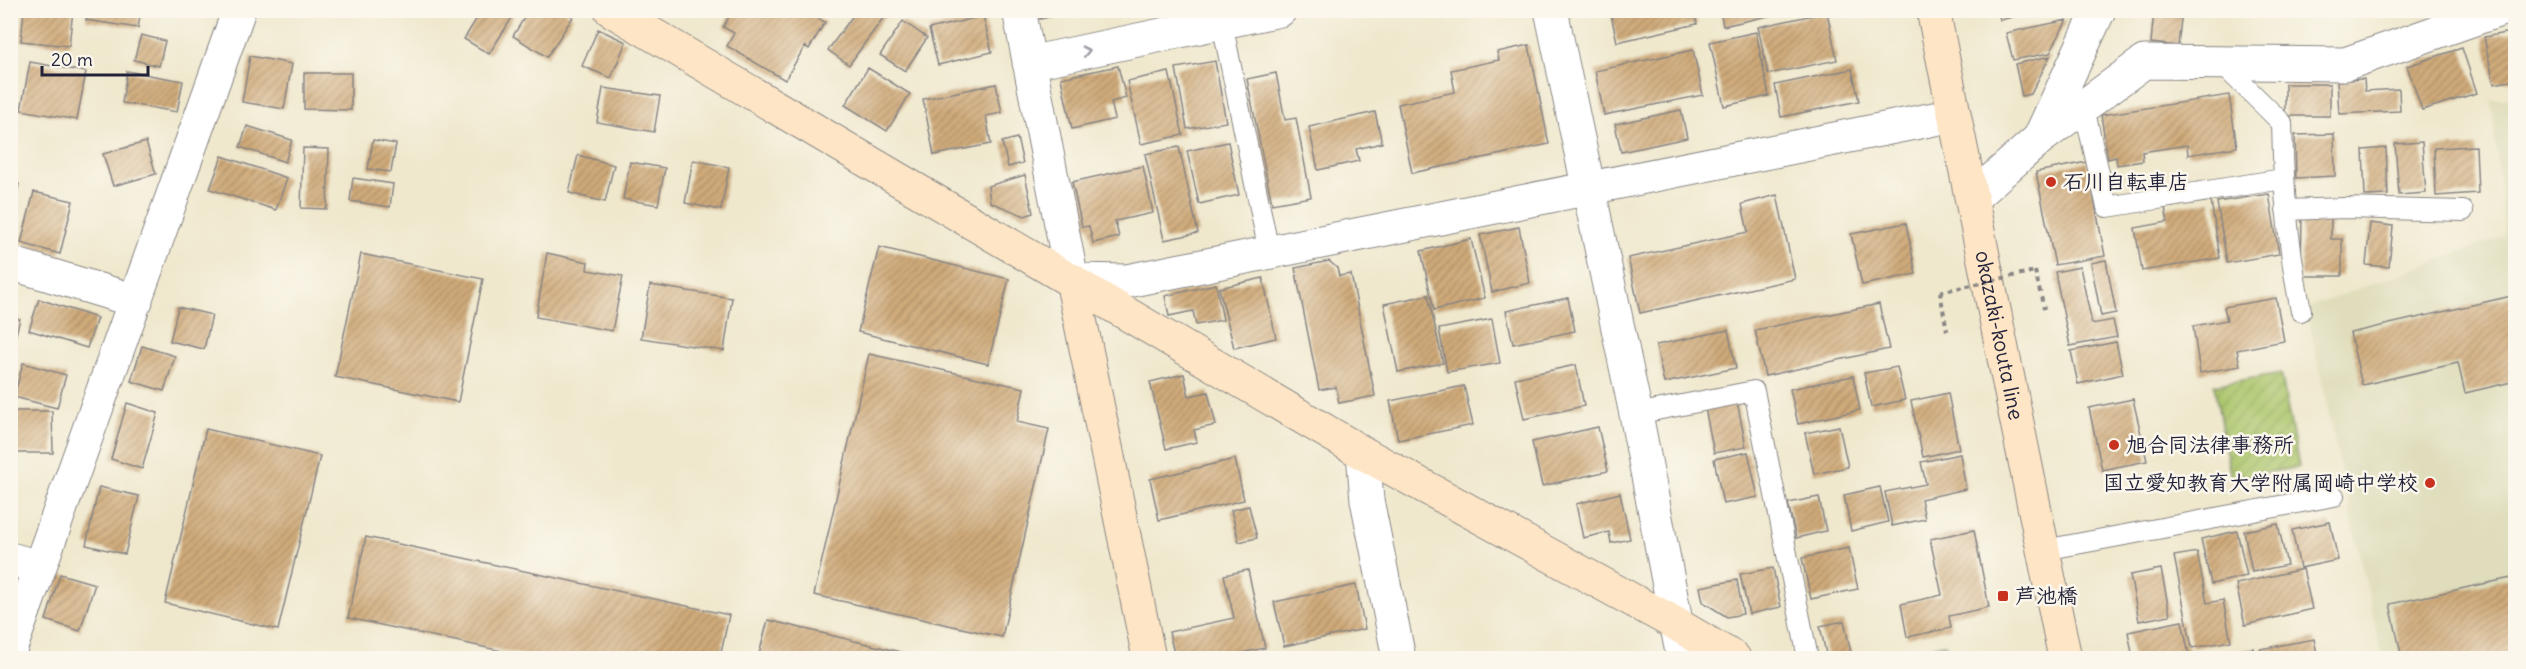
<svg xmlns="http://www.w3.org/2000/svg" width="2526" height="669" font-family="Delius,'Klee One',sans-serif">
	<style>
		.built { fill: #dfddbb }
		.park { fill: url(#park-dots); stroke: #677454; stroke-width: 1.5 }
		.garden { fill: url(#garden-furrows); stroke: #677454; stroke-width: 1.5 }
		.building { fill: url(#building-hatch) }
		.lines { fill: none; stroke-linecap: round; stroke-linejoin: round }
		.lane-casing { stroke: #888584; stroke-width: 22 }
		.street-casing { stroke: #888584; stroke-width: 35 }
		.secondary-casing { stroke: #888584; stroke-width: 35 }
		.path { stroke: #888584; stroke-width: 4; stroke-dasharray: 4.5 4.5; stroke-linecap: butt }
		.lane { stroke: #fff; stroke-width: 20 }
		.street { stroke: #fff; stroke-width: 33 }
		.secondary { stroke: #fde5c5; stroke-width: 33 }
		.path-bridge { stroke: #888584; stroke-width: 4; stroke-dasharray: 4.5 4.5; stroke-linecap: butt }
		.oneway { stroke: #9c9ca7 }
		.poi-dot { fill: #c8321e; stroke: #fbf7ec; stroke-width: 2 }
		.labels { text-anchor: middle; stroke-width: 5; stroke-linejoin: round; paint-order: stroke }
		.poi-label { font-size: 21px; font-weight: bold; fill: #22223b; stroke: #fbf7ec; text-anchor: start }
		.street-label { font-size: 21px; fill: #22223b; stroke: #fbf7ec }
	</style>
	<defs>
		<pattern id="park-dots" width="8" height="8" patternUnits="userSpaceOnUse" patternTransform="scale(1.5)"><rect width="8" height="8" fill="#acc66c"/><path d="M2 2h.1M6 6h.1" fill="none" stroke="#94aa5e" stroke-width="1.8" stroke-linecap="round"/></pattern>
		<pattern id="garden-furrows" width="10" height="10" patternUnits="userSpaceOnUse" patternTransform="scale(1.5)"><rect width="10" height="10" fill="#acc66c"/><path d="M-1 1l2-2M0 10L10 0M9 11l2-2" fill="none" stroke="#94aa5e"/></pattern>
		<pattern id="building-hatch" width="6" height="6" patternUnits="userSpaceOnUse" patternTransform="scale(1.5)"><rect width="6" height="6" fill="#d0ab7a"/><path d="M-1 1l2-2M0 6l6-6M5 7l2-2" fill="none" stroke="#a88b65"/></pattern>
	</defs>
	<rect width="100%" height="100%" fill="#fbf7ec"/>
	<filter id="ink" filterUnits="userSpaceOnUse"><feTurbulence type="fractalNoise" baseFrequency=".0167" numOctaves="2"/><feDisplacementMap in="SourceGraphic" scale="12" xChannelSelector="R" yChannelSelector="G"/><feConvolveMatrix kernelMatrix="1 2 1 2 8 2 1 2 1" color-interpolation-filters="sRGB"/></filter>
	<filter id="wash" filterUnits="userSpaceOnUse"><feTurbulence type="fractalNoise" baseFrequency=".008" numOctaves="4" result="noise"/><feDisplacementMap in="SourceGraphic" scale="24" xChannelSelector="R" yChannelSelector="G"/><feGaussianBlur stdDeviation="1.35" result="paint"/><feColorMatrix in="noise" values="0 0 0 0 0 0 0 0 0 0 0 0 0 0 0 0 0 1.4 0 .05"/><feComposite in="paint" operator="in"/></filter>
	<g filter="url(#wash)">
		<rect width="100%" height="100%" fill="#efe8cd"/>
		<path class="built" d="M2515,98V658H2382L2306,308L2505,236L2491,100Z"/>
		<path class="park" d="M1945,644L1948,658H1882Z"/>
		<path class="garden" d="M2281,373L2299,467L2231,479L2214,385Z"/>
		<g id="blocks">
			<path class="building" d="M24,10H73L69,46L21,41Z
				M87,10H141L138,28L86,20Z
				M482,10H512L515,13L489,54L464,39Z
				M529,10H564L573,17L547,57L513,36Z
				M733,10H790L797,15L800,10H821L817,18L825,22L809,49L805,46L785,80L727,46L734,33L723,27Z
				M857,10H906L907,13L883,18L849,65L828,50Z
				M928,10H958V11L929,18Z
				M1038,10H1075V11L1040,19Z
				M1610,10H1694L1697,24L1617,42Z
				M1720,10H1790V11L1723,26Z
				M1998,10H2038V11L2000,20Z
				M2154,10H2182L2178,46L2151,43Z
				M2252,10H2266V14Z
				M1827,12L1837,60L1768,74L1758,27Z
				M983,16L992,52L938,65L929,29Z
				M2067,20L2050,53L2013,60L2006,33Z
				M903,21L927,38L905,71L880,55Z
				M598,29L626,42L611,78L582,66Z
				M2516,31V80L2494,84L2484,37Z
				M1756,32L1769,96L1724,106L1710,42Z
				M141,35L165,41L159,66L134,60Z
				M1529,45L1549,144L1412,173L1398,104L1455,92L1451,70L1499,60L1497,52Z
				M2462,48L2477,93L2422,110L2407,66Z
				M1693,50L1703,95L1604,115L1595,71Z
				M250,56L292,64L284,109L242,102Z
				M2050,56L2031,94L2022,96L2015,64Z
				M1215,61L1226,122L1187,129L1176,68Z
				M30,62L86,72L77,120L21,110Z
				M1118,66L1126,98L1111,102L1115,119L1072,129L1061,78Z
				M868,68L910,94L887,131L845,105Z
				M1852,69L1859,101L1781,117L1775,85Z
				M127,71L183,81L177,112L122,103Z
				M1169,72L1183,135L1141,144L1127,81Z
				M304,73H351V110L304,109Z
				M1276,73L1285,120L1296,118L1311,197L1272,204L1247,79Z
				M2364,79L2365,91L2399,89L2400,111L2339,114L2337,81Z
				M996,84L1002,113L986,116L991,144L934,155L923,99Z
				M2285,84H2330V116H2285Z
				M603,88L660,96L654,132L597,122Z
				M2229,95L2237,147L2188,155L2187,145L2142,152L2143,161L2117,165L2116,157L2108,159L2101,115Z
				M1681,110L1687,138L1621,152L1615,124Z
				M1375,112L1382,143L1356,149L1359,161L1318,170L1309,127Z
				M247,126L292,140L285,162L240,147Z
				M2334,134L2335,176L2296,178L2295,135Z
				M1017,138L1023,163L1008,167L1002,142Z
				M373,140L396,144L391,172L368,169Z
				M146,142L156,174L113,186L103,154Z
				M1228,142L1239,195L1199,204L1187,151Z
				M2422,142L2426,193L2399,195L2395,144Z
				M2476,146L2478,193L2436,196L2434,148Z
				M1179,147L1198,233L1164,240L1145,154Z
				M303,148L329,149L327,209L301,208Z
				M2386,148L2388,195L2365,196L2363,150Z
				M578,155L614,165L605,202L569,193Z
				M222,156L287,178L276,210L210,189Z
				M693,160L729,167L721,210L685,203Z
				M630,162L665,168L658,205L623,199Z
				M2087,162L2105,256L2055,265L2036,172Z
				M1143,166L1153,213L1115,221L1119,237L1093,243L1089,226L1082,227L1072,182Z
				M1025,175L1033,213L1025,216L990,202L988,186Z
				M353,178L393,184L390,207L350,201Z
				M10,182L19,184L11,217H10Z
				M34,192L73,201L60,254L21,243Z
				M2269,194L2279,254L2227,263L2217,202Z
				M1777,195L1795,279L1640,313L1628,258L1748,232L1742,204Z
				M2211,201L2220,258L2142,271L2135,228L2168,222L2165,208Z
				M2302,215H2331V239H2342V276H2301Z
				M1906,223L1916,274L1862,285L1851,234Z
				M2370,223L2393,226L2389,267L2366,265Z
				M1519,227L1530,283L1492,292L1480,235Z
				M1471,239L1485,298L1434,310L1421,251Z
				M879,247L1009,279L988,364L858,332Z
				M547,253L588,262L587,270L623,276L612,331L536,317Z
				M361,254L483,279L458,402L335,377Z
				M2106,260L2116,313L2101,316L2091,263Z
				M1329,261L1337,268L1339,276L1351,274L1375,396L1339,403L1336,387L1319,390L1295,268Z
				M2080,267L2092,324L2113,320L2117,337L2070,346L2055,272Z
				M1263,278L1276,338L1234,348L1219,288Z
				M1216,284L1223,320L1196,325L1193,311L1169,316L1165,296Z
				M650,285L732,298L724,351L641,338Z
				M1428,295L1443,363L1398,372L1384,304Z
				M2516,295V381L2465,393L2458,363L2362,385L2350,333Z
				M1568,298L1575,331L1513,344L1506,311Z
				M2276,298L2284,341L2237,350L2240,366L2200,373L2193,326L2227,320L2224,307Z
				M39,299L97,318L87,348L29,330Z
				M1879,304L1889,349L1765,376L1755,330Z
				M178,307L212,315L204,349L170,341Z
				M10,317L20,319L11,353H10Z
				M1492,319L1500,363L1447,372L1439,329Z
				M1728,330L1736,368L1664,383L1656,345Z
				M2116,342L2123,374L2078,384L2071,351Z
				M142,346L175,356L164,391L131,381Z
				M869,354L1024,388L1017,422L1049,429L1002,637L814,595Z
				M23,363L66,375L57,408L14,397Z
				M1576,365L1584,406L1524,419L1515,378Z
				M1897,367L1905,400L1871,407L1864,373Z
				M1184,374L1189,396L1208,392L1216,425L1194,430L1197,442L1166,449L1150,382Z
				M1853,376L1860,410L1798,424L1790,389Z
				M1464,386L1473,425L1398,440L1390,401Z
				M1948,393L1959,449L1923,457L1911,401Z
				M2133,399L2147,461L2102,470L2089,408Z
				M1737,401L1746,447L1714,453L1705,408Z
				M127,403L158,413L142,469L111,459Z
				M10,411H52L53,453H10Z
				M1839,426L1848,467L1814,474L1805,433Z
				M1598,427L1608,471L1542,486L1532,442Z
				M206,429L320,456L278,630L165,603Z
				M1748,452L1758,497L1723,504L1714,459Z
				M1960,454L1966,489L1921,499L1925,519L1892,526L1885,492L1926,484L1921,462Z
				M1235,459L1244,500L1159,520L1150,479Z
				M99,487L139,496L125,554L86,545Z
				M1880,487L1888,522L1851,531L1844,495Z
				M1620,493L1630,539L1611,543L1609,532L1583,538L1576,504Z
				M1819,497L1826,531L1796,538L1788,503Z
				M1249,506L1257,538L1239,542L1231,510Z
				M2330,522L2338,560L2300,568L2292,530Z
				M2278,524L2287,565L2252,572L2244,531Z
				M1974,530L1989,607L1949,616L1951,628L1907,637L1901,604L1942,595L1930,539Z
				M2237,531L2247,576L2211,584L2201,539Z
				M366,537L729,615L720,658H535L348,618Z
				M1849,548L1858,589L1811,599L1802,558Z
				M2197,552L2207,603L2223,600L2231,641L2192,648L2174,556Z
				M1773,568L1781,607L1749,614L1740,574Z
				M2161,569L2170,615L2139,621L2130,575Z
				M2303,569L2312,609L2245,625L2236,584Z
				M1248,570L1265,648L1219,658H1175L1169,632L1234,618L1224,575Z
				M60,574L95,584L80,631L46,620Z
				M2516,577V658H2402L2390,604Z
				M1737,580L1743,614L1727,617L1703,602L1700,587Z
				M1356,585L1365,629L1284,646L1274,602Z
				M768,620L925,658H758Z
				M1844,621L1851,653L1827,658L1820,626Z
				M2182,621L2189,655L2171,658H2133L2128,632Z
				M2314,639L2318,658H2262L2260,649Z
				M2253,648L2256,658H2210V657Z"/>
		</g>
	</g>
	<g filter="url(#ink)">
		<use href="#blocks" fill-opacity="0" stroke="#888584" stroke-width="1.5"/>
		<g class="lines">
			<defs>
				<path id="lane" d="M1220,13L1269,252
					M2220,62L2282,123C2283,187 2288,248 2301,311
					M2084,108L2107,207L2283,179
					M2286,210L2345,208L2463,211
					M1636,414L1754,391L1808,658
					M2044,550L2334,496"/>
				<path id="street" d="M1019,10L1072,280L1127,281L1954,115
					M1551,10L1636,414L1683,658
					M1029,63L1280,10
					M2039,139L2144,62L2345,64L2500,10
					M1972,198L2039,139L2099,10
					M10,263L136,301
					M1363,453L1367,500L1399,658
					M10,559L39,567
					M10,650L239,10"/>
				<g id="secondary">
					<path d="M611,10L1363,453L1676,624L1734,658"/>
					<path id="s1" d="M1933,10L2065,658"/>
					<path d="M1072,280L1149,658"/>
				</g>
			</defs>
			<use href="#lane" class="lane-casing"/>
			<use href="#street" class="street-casing"/>
			<use href="#secondary" class="secondary-casing"/>
			<path class="path" d="M2035,271L2044,309
				M1940,292L1947,331"/>
			<use href="#lane" class="lane"/>
			<use href="#street" class="street"/>
			<use href="#secondary" class="secondary"/>
			<path class="path-bridge" d="M1940,292L2035,271"/>
		</g>
		<defs><path id="oneway-chevron" d="M-2-3.5L2.5 0L-2 3.5" fill="none" stroke-width="1.6" stroke-linecap="round" stroke-linejoin="round" transform="scale(1.5)"/></defs>
		<use class="oneway" href="#oneway-chevron" transform="translate(1086 51) rotate(-12)"/>
	</g>
	<g class="poi-dot">
		<circle cx="2051" cy="182" r="6"/>
		<circle cx="2114" cy="445" r="6"/>
		<circle cx="2430" cy="483" r="6"/>
		<rect x="1997" y="590" width="12" height="12" rx="3"/>
	</g>
	<g class="labels">
		<g class="poi-label">
			<text x="2063" y="189">石川自転車店</text>
			<text x="2126" y="452">旭合同法律事務所</text>
			<text x="2418" y="490" text-anchor="end">国立愛知教育大学附属岡崎中学校</text>
			<text x="2015" y="603">芦池橋</text>
		</g>
		<g class="street-label">
			<text dy="7" stroke="none"><textPath href="#s1" startOffset="332">okazaki-kouta line</textPath></text>
		</g>
	</g>
	<rect width="2526" height="669" fill="none" stroke="#fbf7ec" stroke-width="36"/>
	<path d="M42 66v9h106v-9" fill="none" stroke="#22223b" stroke-width="3"/>
	<text x="51" y="66" font-size="18" fill="#22223b" stroke="#fbf7ec" stroke-width="4.5" paint-order="stroke">20 m</text>
</svg>
